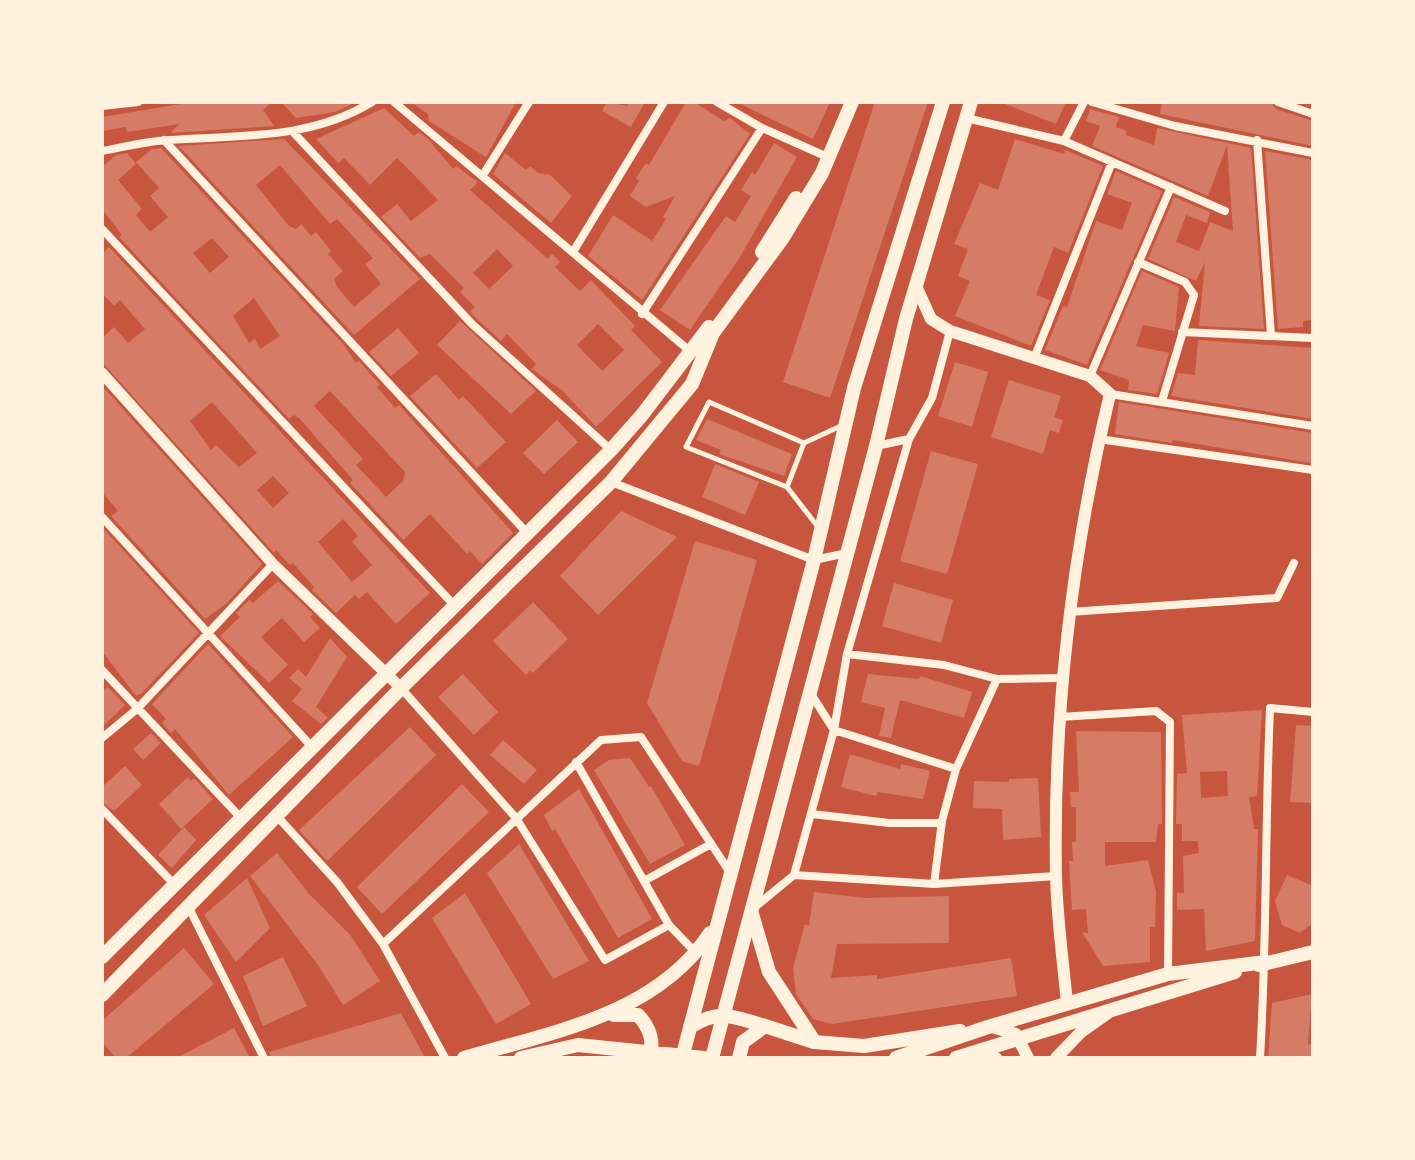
<svg xmlns="http://www.w3.org/2000/svg" width="1415" height="1160" font-family="'Noto Sans',sans-serif">
	<style>
		.building { fill: #d67c66; fill-rule: evenodd }
		.lines { fill: none; stroke-linecap: round; stroke-linejoin: round }
		.service { stroke: #fff3e0; stroke-width: 5 }
		.minor { stroke: #fff3e0; stroke-width: 8 }
		.tertiary { stroke: #fff3e0; stroke-width: 11 }
		.secondary { stroke: #fff3e0; stroke-width: 12 }
		.primary { stroke: #fff3e0; stroke-width: 14 }
	</style>
	<rect width="100%" height="100%" fill="#c8553d"/>
	<path class="building" d="M193,102H272L263,110L274,126L170,133L180,124L127,132L126,127L102,131V117Z
		M281,102H354V103L335,112L296,118Z
		M411,102H516L486,157L429,121L428,114Z
		M607,102L627,106L630,102H645L631,127L602,111Z
		M686,102H694L724,121L730,118L750,134L642,300L588,256L613,215L652,241L666,219L663,217L675,196L646,207L630,196L639,181L636,178L646,163L649,165Z
		M736,102H830L813,139Z
		M875,102H928L830,398L783,382Z
		M1000,102H1066L1056,124Z
		M1162,102H1271L1276,109L1313,121V146L1160,114Z
		M384,108L414,136L419,132L429,140L453,169L456,166L478,182L470,190L548,259L552,254L560,262L555,267L580,291L591,280L635,326L631,330L662,362L596,427L563,391L532,369L536,364L507,334L501,341L477,319L470,312L475,307L460,292L464,288L430,254L420,258L381,217L397,204L411,221L438,200L418,179L397,158L370,185L344,158L338,163L316,139ZM497,249L513,266L489,289L473,273ZM598,324L624,350L602,371L577,345Z
		M1090,109L1119,117L1116,127L1127,131L1126,135L1154,145L1157,128L1251,148L1264,329L1199,326L1205,262L1196,281L1148,259L1174,197L1210,212L1207,223L1186,215L1176,242L1199,251L1210,222L1233,231L1227,145L1208,196L1092,146L1100,126L1086,121Z
		M284,139L420,279L354,335L179,146ZM280,165L330,224L337,219L373,258L365,264L381,284L354,307L337,287L334,279L343,271L328,254L331,251L316,232L311,236L301,224L296,229L289,226L256,185Z
		M1015,139L1064,154L1065,150L1103,166L1068,253L1054,247L1036,295L1050,300L1031,346L955,316L970,281L958,276L968,249L954,244L980,183L998,190Z
		M774,143L797,157L740,257L690,330L660,310L726,216L735,222L751,196L741,190L752,172L755,175Z
		M161,148L343,344L356,363L359,361L380,385L377,387L395,408L399,405L513,533L482,564L470,551L467,554L430,514L403,540L350,483L353,480L300,419L294,415L289,419L119,237L122,235L102,209V167L116,155L127,153L136,164L118,180L142,209L136,215L150,232L168,217L150,196L159,188L136,162L152,149ZM212,238L229,257L210,273L193,253ZM254,298L280,336L260,349L255,339L249,343L233,316ZM330,391L405,472L403,481L386,497L356,465L363,459L314,406Z
		M1265,151L1313,160V320L1303,321V327L1278,329Z
		M505,153L526,170L530,166L538,173L550,175L572,196L551,223L493,174Z
		M1116,171L1162,191L1087,365L1045,350L1063,306L1067,307L1096,221L1122,230L1132,203L1107,194Z
		M109,247L430,593L396,624L367,592L359,599L355,595L336,613L312,590L314,587L293,563L290,565L276,550L274,553L102,362V338L114,327L128,343L145,329L120,300L114,306L102,293V254ZM212,402L257,453L239,467L216,445L211,450L190,421ZM273,476L289,493L273,508L257,490ZM343,519L358,536L352,542L372,565L352,582L318,542Z
		M1142,271L1179,287L1175,331L1143,325L1136,346L1169,353L1157,394L1128,390L1129,380L1100,370Z
		M460,321L536,391L511,414L437,345Z
		M398,328L419,353L391,376L369,352Z
		M1198,340L1313,348V419L1171,396L1178,373L1195,375Z
		M955,362L988,372L972,427L938,416Z
		M436,374L459,400L463,396L506,442L477,468L410,396Z
		M1009,380L1061,396L1054,417L1063,420L1059,433L1050,430L1043,454L991,437Z
		M105,389L262,564L227,603L205,619L111,516L118,511L102,492V392Z
		M1119,402L1313,433L1311,463L1173,440L1172,443L1115,434Z
		M707,419L792,454L784,476L719,454L721,450L696,440Z
		M557,420L578,442L544,474L523,453Z
		M931,451L978,464L947,574L900,561Z
		M715,464L759,482L745,515L702,497Z
		M621,511L677,537L598,615L560,576Z
		M102,527L199,633L142,693L136,696L102,651Z
		M695,541L757,560L699,766L682,761L647,703Z
		M278,581L313,614L310,617L320,628L304,642L282,618L261,637L288,665L269,683L220,636L240,617L236,613L249,600L253,603Z
		M894,583L953,600L941,643L882,626Z
		M533,602L568,639L533,673L530,670L526,675L493,641Z
		M330,638L347,657L316,707L328,718L321,724L292,701L302,689L289,678L298,669L306,677Z
		M208,644L293,737L229,795L175,729L171,733L162,723L166,719L152,704Z
		M463,674L498,712L474,735L438,697Z
		M868,674L919,679L920,676L972,692L964,718L900,700L891,738L879,736L885,708L861,702Z
		M108,687L125,705L102,727V692Z
		M1262,710L1257,796L1249,797L1254,829H1258L1255,941L1206,951L1204,909L1177,910V893H1184L1183,856L1199,853L1198,841H1182V824H1176L1177,774L1187,773L1182,715ZM1227,771L1228,796L1201,798L1200,772Z
		M1296,725L1313,726V803L1290,802Z
		M410,727L436,755L327,861L299,830Z
		M1076,731L1161,732L1162,824H1158L1156,842H1105V866L1148,860L1156,892L1155,927H1150V962L1103,966L1082,932L1088,933L1086,909L1072,910L1069,861H1073L1072,842H1076V807H1071L1070,792H1079Z
		M151,733L161,743L143,760L133,749Z
		M503,740L537,770L524,784L490,755Z
		M850,754L900,769L901,764L930,771L923,799L878,792L876,796L841,787Z
		M630,758L649,787L651,786L685,845L650,864L594,770L609,760Z
		M125,766L142,785L114,811L102,802V787Z
		M188,777L191,781L194,778L213,799L181,829L159,804Z
		M1038,778L1041,837L1003,840L1002,809L973,808L974,781L1009,782V779Z
		M462,784L489,812L382,914L357,887Z
		M579,789L652,919L618,938L555,829L552,831L544,815Z
		M184,827L196,840L172,868L158,855Z
		M519,844L589,961L553,979L487,873Z
		M277,853L310,895L351,936L380,981L343,1005L318,965L250,876Z
		M1287,875L1313,886V923L1300,933L1282,925L1275,901Z
		M247,878L270,928L236,962L204,915Z
		M814,892L865,898L949,896V943L837,944L831,978L877,975V979L1011,958L1017,996L832,1024L813,1019L796,994L793,968L805,924L809,926Z
		M465,893L531,1004L496,1024L432,918Z
		M184,948L214,984L126,1058H116L102,1042V1021Z
		M283,957L307,1006L263,1026L243,976Z
		M1312,994L1308,1044L1313,1045V1058H1268L1272,1003Z
		M401,1013L425,1058H271L269,1052Z
		M234,1028L250,1058H176Z"/>
	<g class="lines">
		<path class="service" d="M709,402L804,443L787,487L686,447Z
			M804,443L843,425
			M787,487L818,527"/>
		<path class="minor" d="M394,102L691,352
			M717,102L762,128L823,155
			M1092,102L1175,126L1313,153
			M1278,102L1313,114
			M102,106L138,102
			M966,118L1064,141L1084,102
			M294,133L472,324L611,450
			M164,140L528,534
			M1257,140L1271,335
			M1064,141L1225,211
			M102,151C124,147 147,141 169,140C239,135 310,140 372,102
			M483,175L529,102
			M102,229L454,605
			M573,252L664,102
			M1138,262L1185,282L1194,295L1162,401
			M642,314L762,128
			M1182,332L1313,338
			M1035,356L1112,162
			M1090,376L1171,187
			M1110,394L1313,426
			M909,439L932,398L950,331
			M1099,439L1313,470
			M611,482L814,560L847,553
			M102,517L312,747
			M1069,612L1277,598L1294,563
			M847,654L944,665L997,679L1061,678
			M102,670L240,817
			M401,688L516,818L605,960L669,925
			M811,694L834,730L956,769
			M1060,717L1156,711L1170,722L1168,974
			M102,738L137,709L273,564
			M576,762L669,925L696,953
			M102,809L174,884
			M275,814L337,882L383,944L445,1058
			M812,814L889,823H941
			M794,875L934,884L1056,876
			M644,881L709,845
			M934,884L942,821L956,769L997,679
			M188,906L264,1058
			M755,907L794,875L834,730L847,654L909,439L876,446
			M383,944L601,740L641,737L731,874
			M1260,1058C1267,942 1265,825 1270,708L1313,712"/>
		<path class="tertiary" d="M102,373L273,564L401,688"/>
		<path class="secondary" d="M916,286L931,319L950,331L1090,376L1110,394C1072,552 1053,713 1056,876C1057,918 1063,961 1067,1003
			M992,1027L1016,1034L1028,1058
			M973,1054L996,1058
			M1056,1058L1081,1032L1108,1013"/>
		<path class="primary" d="M762,252L796,198
			M752,914L769,972L814,1041
			M102,957L611,450L642,415L709,327
			M1259,965L1313,952
			M102,995L401,688L611,482L692,384L713,333L782,239L822,173L852,102
			M614,1015H638C650,1028 654,1040 650,1058
			M690,1027C720,1008 733,1017 765,1026
			M464,1058C552,1032 656,1015 710,933
			M521,1058L578,1045L704,1058
			M682,1058L814,560L854,388L943,102
			M712,1058L876,446L906,319L971,102
			M739,1058L743,1042L765,1026L814,1042L864,1046L960,1031
			M896,1058L988,1027L1168,974L1266,962
			M956,1058L1235,972"/>
	</g>
	<rect width="1415" height="1160" fill="none" stroke="#fff3e0" stroke-width="208"/>
</svg>
